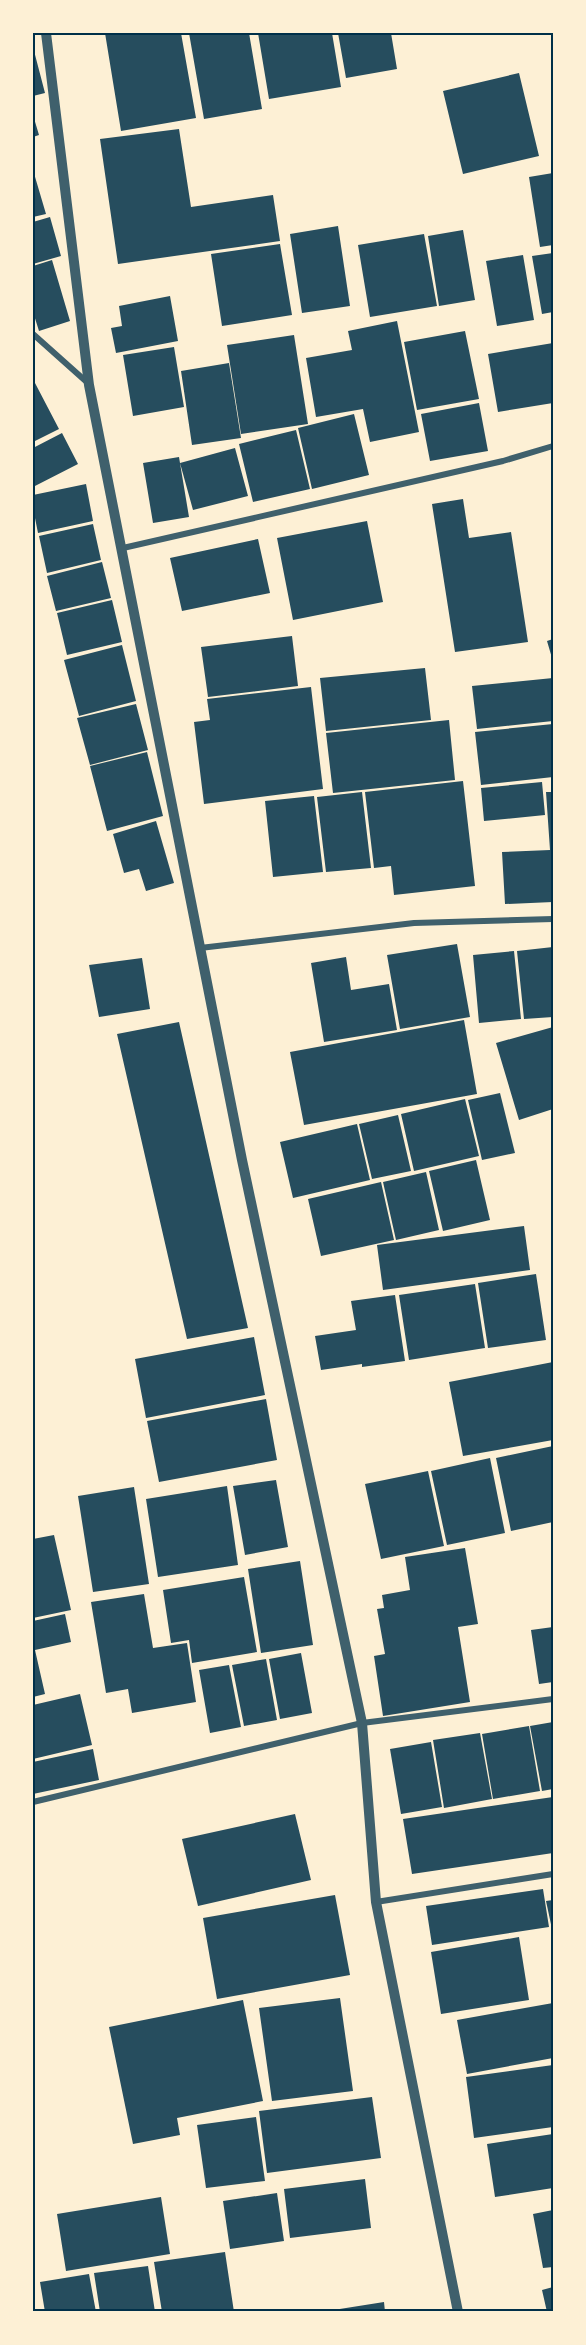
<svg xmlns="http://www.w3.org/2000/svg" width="586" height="2345" font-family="Overpass,sans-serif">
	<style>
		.building { fill: #264d5e }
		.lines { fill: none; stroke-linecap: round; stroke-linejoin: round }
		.minor { stroke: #3f606c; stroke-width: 6 }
		.tertiary { stroke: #3f606c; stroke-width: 10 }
		.neatline { fill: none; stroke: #003049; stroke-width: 2 }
	</style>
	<rect width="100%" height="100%" fill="#fdf0d5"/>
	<path class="building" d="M105,33H181L196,118L121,131Z
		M189,33H249L262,109L204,119Z
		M258,33H332L341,87L269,99Z
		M338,33H391L397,69L346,78Z
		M33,47L45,93L33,96Z
		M519,73L539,156L463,174L443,91Z
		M33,115L39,135L33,137Z
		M179,129L191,207L273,195L280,241L118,264L100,139Z
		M33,170L46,214L33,217Z
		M553,173V245L540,247L529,177Z
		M50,217L61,256L33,264V222Z
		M338,226L350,306L302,313L290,234Z
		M463,230L475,300L439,306L428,236Z
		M424,234L437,306L370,317L358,245Z
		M280,244L292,315L222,326L211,254Z
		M553,253V312L542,314L532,256Z
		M523,255L534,320L497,326L486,261Z
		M52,260L70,321L39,331L33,312V266Z
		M170,296L178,341L116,353L111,328L122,326L119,306Z
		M397,321L419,432L370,442L363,409L316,417L306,358L352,350L348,331Z
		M465,331L479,399L417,410L404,342Z
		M294,335L308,424L241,434L227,345Z
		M553,343V403L498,412L488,354Z
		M174,347L184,407L133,416L123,355Z
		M229,363L241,438L192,445L181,371Z
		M35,383L59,429L33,442V384Z
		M479,403L488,451L430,461L421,414Z
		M354,414L369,475L312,489L298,428Z
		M296,430L310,489L253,502L239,444Z
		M62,433L78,464L33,487V448Z
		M235,448L248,496L193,510L180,463Z
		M179,457L189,517L153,523L143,463Z
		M86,484L93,521L38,533L33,508V495Z
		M463,499L469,538L511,532L528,642L455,652L432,504Z
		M367,521L383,602L293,620L277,538Z
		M93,524L101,560L47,573L39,536Z
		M258,539L270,593L182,611L170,558Z
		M102,562L111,598L56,611L47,576Z
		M112,600L122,642L67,655L57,613Z
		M292,636L298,686L208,697L201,647Z
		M553,639V658H552L547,641Z
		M122,645L136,701L79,716L64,660Z
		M425,668L431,720L326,731L320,678Z
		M553,678V721L477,729L472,686Z
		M311,687L323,789L204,804L194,722L210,720L207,699Z
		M136,704L148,750L90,765L77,718Z
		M449,720L455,780L333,793L326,733Z
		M553,724V777L481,785L475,732Z
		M147,752L163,816L107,831L90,766Z
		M463,781L475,886L394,895L391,866L374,868L365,792Z
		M542,782L545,815L484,821L481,788Z
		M362,792L371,868L326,872L317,797Z
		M546,792H553V902L505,904L502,852L550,850Z
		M314,796L323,872L273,877L265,801Z
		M156,821L174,883L146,891L139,869L124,873L113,834Z
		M457,944L470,1017L400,1029L387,955Z
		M553,947V1017L524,1019L517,951Z
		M514,951L521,1019L479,1023L473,955Z
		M346,957L351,990L389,984L397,1030L324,1042L311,963Z
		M142,958L150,1009L99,1017L89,965Z
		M464,1020L477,1094L304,1125L290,1052Z
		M179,1022L248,1328L187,1339L117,1034Z
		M553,1027V1109L519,1120L496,1043Z
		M500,1093L515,1153L482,1160L468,1100Z
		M465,1099L479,1156L414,1171L401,1114Z
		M398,1115L411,1171L372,1179L359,1124Z
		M357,1124L370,1180L293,1198L280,1142Z
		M476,1160L490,1220L443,1231L429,1171Z
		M426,1172L439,1230L396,1240L383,1182Z
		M381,1182L394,1240L321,1256L308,1199Z
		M524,1226L530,1270L383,1290L377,1245Z
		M536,1274L546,1340L488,1348L478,1283Z
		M475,1284L485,1348L409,1360L399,1295Z
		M395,1295L405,1361L362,1367V1364L321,1370L315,1336L356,1330L351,1301Z
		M254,1337L265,1395L146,1418L135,1359Z
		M553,1362V1440L463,1456L449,1382Z
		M266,1399L277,1460L159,1482L147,1421Z
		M553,1446V1522L511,1531L496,1458Z
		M490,1458L505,1533L447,1545L431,1471Z
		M428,1471L444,1546L381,1559L365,1484Z
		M276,1480L288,1547L245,1555L233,1486Z
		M227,1486L238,1565L158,1577L146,1499Z
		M134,1487L149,1584L93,1592L78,1496Z
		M54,1535L71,1610L33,1618V1539Z
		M465,1548L478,1624L458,1627L470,1702L383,1716L374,1656L385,1654L377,1609L384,1608L382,1595L410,1590L405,1557Z
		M300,1561L313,1645L261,1653L248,1569Z
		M244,1577L257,1652L192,1663L189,1640L171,1643L163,1590Z
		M144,1594L153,1648L187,1643L196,1702L132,1713L128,1689L106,1693L91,1602Z
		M65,1614L71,1642L35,1650L45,1694L33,1697V1621Z
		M553,1627V1682L539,1684L531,1630Z
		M301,1653L312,1713L280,1719L269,1659Z
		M266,1659L277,1720L244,1726L232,1665Z
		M229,1665L241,1727L210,1733L199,1670Z
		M80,1694L92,1745L33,1759V1705Z
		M553,1722V1789L542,1791L530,1726Z
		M529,1726L540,1791L493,1799L482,1734Z
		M480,1733L492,1799L444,1808L433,1740Z
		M431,1742L442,1807L401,1814L390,1749Z
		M93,1749L99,1780L33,1794V1762Z
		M553,1797V1853L412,1874L403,1819Z
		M295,1814L311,1880L198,1906L182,1839Z
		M543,1889L549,1927L432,1945L426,1906Z
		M335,1895L350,1975L217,1999L203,1918Z
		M553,1900V1929H552L546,1901Z
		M519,1937L529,2000L441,2014L431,1952Z
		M340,1998L353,2091L272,2101L259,2008Z
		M243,2000L263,2101L177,2118L180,2135L133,2144L109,2027Z
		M553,2003V2058L467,2074L457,2020Z
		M553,2065V2127L474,2138L466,2077Z
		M372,2097L381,2158L267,2173L259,2111Z
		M256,2117L265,2181L206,2188L197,2125Z
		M553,2134V2188L495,2197L487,2144Z
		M365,2179L371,2228L290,2238L284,2189Z
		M277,2193L284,2241L230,2249L223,2201Z
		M161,2197L170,2254L66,2271L57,2214Z
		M553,2210V2267L543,2268L533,2214Z
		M225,2252L234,2312H162L154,2262Z
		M148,2266L155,2312H100L94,2273Z
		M89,2274L96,2312H45L40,2282Z
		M553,2287V2312H547L542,2290Z
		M384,2302L385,2312H327V2311Z"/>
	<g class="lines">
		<path class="minor" d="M33,334L89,384
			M123,548L503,461L553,446
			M200,948L414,923L553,919
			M33,1802L362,1723L553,1699
			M376,1902L553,1874"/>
		<path class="tertiary" d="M46,33L89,385L242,1160L362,1723L376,1902L458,2312"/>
	</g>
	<rect width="586" height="2345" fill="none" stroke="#fdf0d5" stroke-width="69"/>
	<rect x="34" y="34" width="518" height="2276" class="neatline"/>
</svg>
